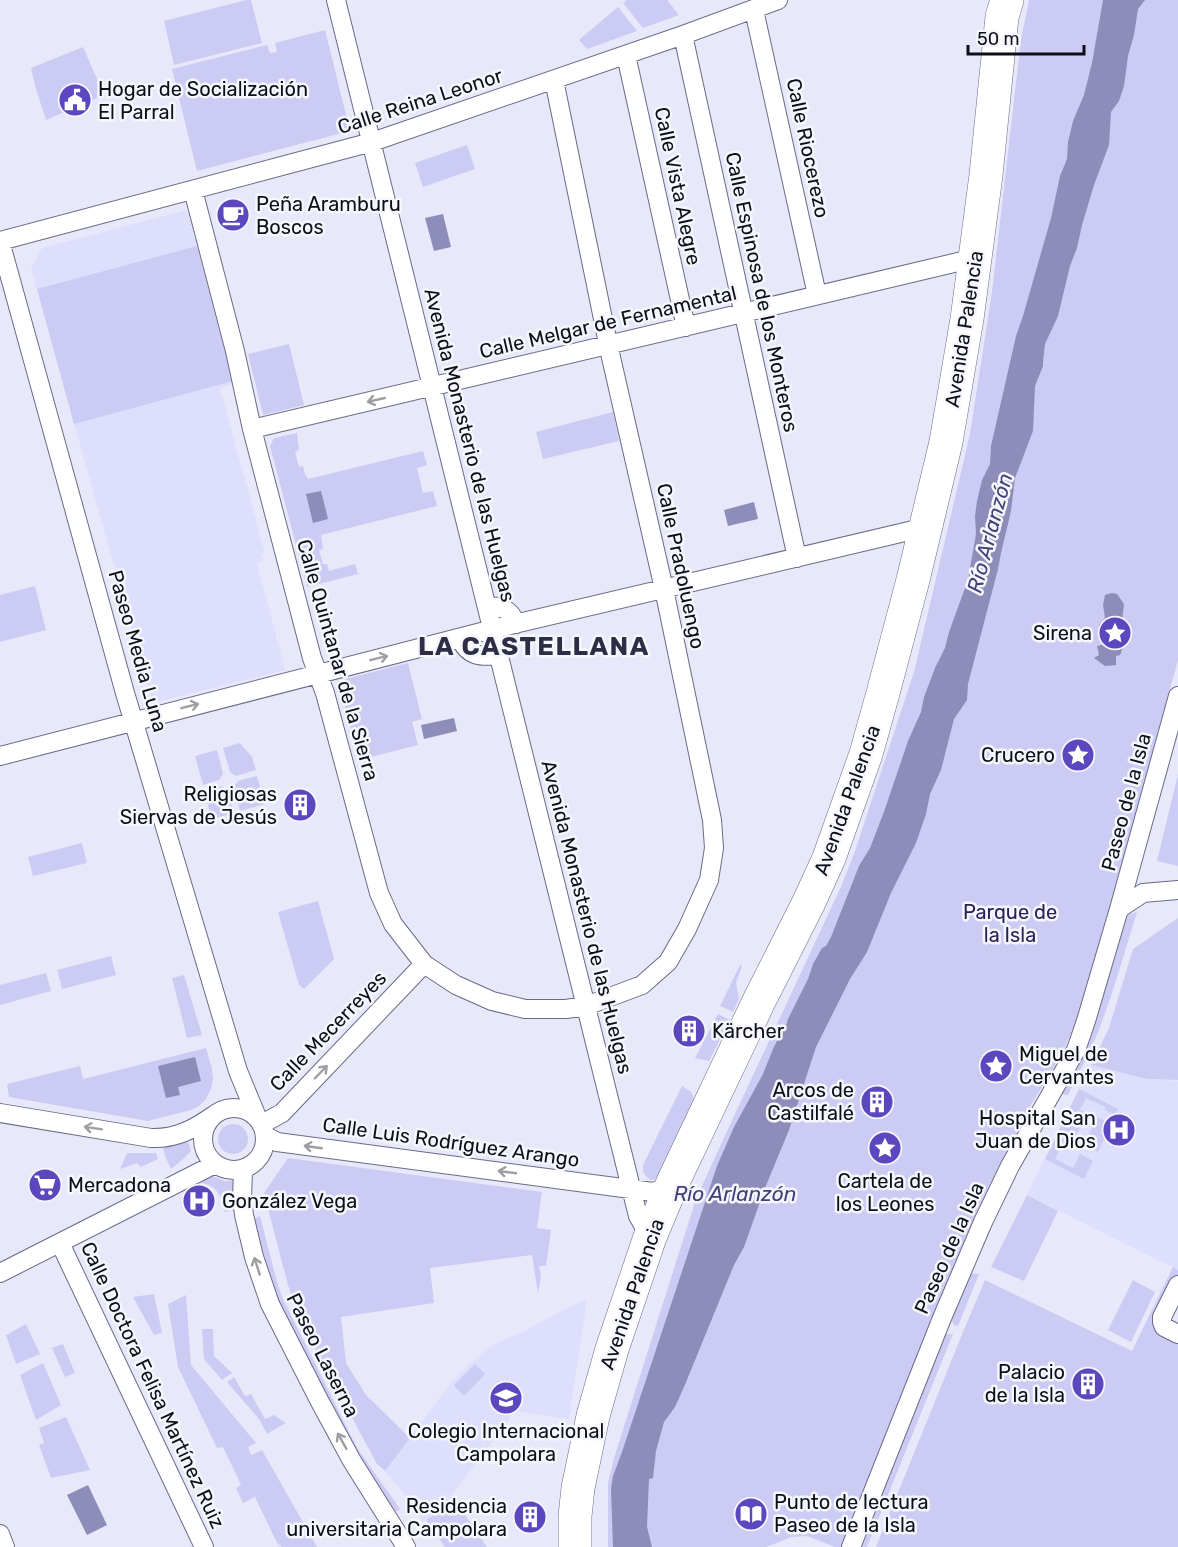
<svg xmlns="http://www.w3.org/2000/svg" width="1178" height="1547" font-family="Rubik,sans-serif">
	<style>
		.built { fill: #dedefd }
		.green { fill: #cccbf3 }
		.water { fill: #8e8db9 }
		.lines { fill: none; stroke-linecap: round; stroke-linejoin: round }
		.street-casing { stroke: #6a6a86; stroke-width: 20 }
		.highway-casing { stroke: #6a6a86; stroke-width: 34 }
		.street { stroke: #fff; stroke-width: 18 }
		.highway { stroke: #fff; stroke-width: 33 }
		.oneway { stroke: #9f9fa3 }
		.labels { text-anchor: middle; stroke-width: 5; stroke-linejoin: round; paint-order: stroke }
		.poi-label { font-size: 20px; fill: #0e0e18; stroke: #f6f6fd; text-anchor: start }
		.street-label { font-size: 20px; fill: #0e0e18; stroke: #f6f6fd }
		.park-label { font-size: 20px; fill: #282056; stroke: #f6f6fd }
		.water-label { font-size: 21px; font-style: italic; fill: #453f79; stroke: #f6f6fd }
		.district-label { font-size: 26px; font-weight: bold; letter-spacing: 1.5px; fill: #2e2d45; stroke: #f6f6fd }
	</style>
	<rect width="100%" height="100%" fill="#e8e8fb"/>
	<path class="built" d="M187,210L233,384L220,388L265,553L261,554L263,561L257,563L285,670L152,703L31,268L42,248Z
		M1091,1065L1147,1079L1178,1081V1270L1027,1195Z
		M587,1299L569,1419L515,1411L451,1496L454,1498L423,1522L403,1492L385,1471L450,1384L480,1355L493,1345L525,1331L561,1311Z"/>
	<path class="green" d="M246,0H251L262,43L174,65L164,21Z
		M627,0H667L679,15L643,28L623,3Z
		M1029,0H1178V660L1096,959L1076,1022L1062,1054L1031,1105L997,1174L916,1360L842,1547H835L807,1536L792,1537L766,1547H608V1483L614,1458L696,1199L733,1118L840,889L854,854L914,672L970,434L992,292L1021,39Z
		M618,7L637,31L587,49L579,40Z
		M325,30L350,131L197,171L172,69L267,45L270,53L277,52L275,43Z
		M83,47L101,88L102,94L97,98L46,120L35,86L31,68Z
		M467,145L475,169L423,187L415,163Z
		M197,246L233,381L74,424L37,289Z
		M289,344L304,405L263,415L248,354Z
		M613,412L619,441L543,459L536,432Z
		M297,433L299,450L295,452L299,467L303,466L305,474L308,479L423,451L427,465L417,468L423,493L433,491L437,506L321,535L323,549L319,550L323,564H327L329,571L355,564L358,574L307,587L270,446L274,438Z
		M35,586L46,630L0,642V595Z
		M408,663L422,719L412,722L418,745L359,760L340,688L345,679Z
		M240,743L252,757L256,770L236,776L230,772L223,748Z
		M217,750L223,774L219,780L203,785L195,756Z
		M1178,774V866L1157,861Z
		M257,776L265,804L240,811L234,787L238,781Z
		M221,786L227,789L234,813L212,819L204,791Z
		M82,843L87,863L33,876L28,857Z
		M318,901L334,959L304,989L299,985L278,912Z
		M1137,912C1126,947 1116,984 1103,1019C1094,1045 1080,1070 1068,1095L1059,1094L1094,1025L1125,916Z
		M1178,918V1080L1147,1079L1091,1065L1109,1028L1133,949Z
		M111,956L116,975L62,989L57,970Z
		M740,965L742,966L736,983L739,999L733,1012L720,1006Z
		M46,973L51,991L0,1005V985Z
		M184,975L202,1035L187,1038L172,978Z
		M718,1014L730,1020L709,1061L695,1058Z
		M206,1048L212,1069L213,1080L211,1089L206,1099L199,1106L191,1110L148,1121L9,1097L7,1084L80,1066L83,1079Z
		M682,1086L691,1092L695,1101L657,1179L651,1180C645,1176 642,1173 643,1165Z
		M1079,1089L1118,1109L1115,1115L1105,1110L1106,1107L1086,1098L1080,1110L1087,1113L1074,1140L1066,1137L1055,1159L1073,1168L1080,1154L1093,1161L1084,1179L1045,1159Z
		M1097,1117L1111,1124L1098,1152L1084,1145Z
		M218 1139a15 15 0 1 1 30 0a15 15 0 1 1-30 0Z
		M182,1141L189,1143L191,1151L181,1161L171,1169L165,1156L162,1142Z
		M127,1153H156L158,1159L141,1167L137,1163L120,1169Z
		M288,1158L542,1192L537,1228L551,1230L546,1266H539L541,1277L538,1293L532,1255L430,1268L434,1303L341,1317L346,1363L366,1395L410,1438L385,1471L377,1464L321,1360L293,1300L288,1285L264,1193Z
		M210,1175L225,1181L234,1180V1210L225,1212C220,1193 218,1186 198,1182Z
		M1027,1195L1058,1211L1024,1281L991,1267Z
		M260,1216L277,1282L282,1297L357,1448L400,1509L392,1514L364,1468L278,1301L263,1258L252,1219Z
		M1173,1267L1178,1270V1280L1155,1322L1178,1341V1547H876L963,1332L985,1280L1132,1351Z
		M970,1273L979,1274L958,1326L954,1325L951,1319Z
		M1133,1280L1155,1292L1131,1342L1108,1330Z
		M154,1294L162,1333L154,1335L133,1297Z
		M186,1295L191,1365L256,1443L248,1447L251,1455L262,1450L317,1547H282L277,1543L255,1497L243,1503L236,1488L241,1485L223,1447L217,1448L178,1367L168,1304Z
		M26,1324L40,1354L16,1364L6,1335Z
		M202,1329H213L214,1356L232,1373L222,1380L204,1359Z
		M946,1334H953L867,1547H859L944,1336Z
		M63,1344L75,1373L65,1377L52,1348Z
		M43,1363L61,1405L36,1420L20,1375Z
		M475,1364L485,1374L464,1396L454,1385Z
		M234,1377L245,1396L251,1394L265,1419L274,1415L286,1423L267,1434L259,1419L227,1382Z
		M66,1417L90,1470L51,1478L39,1445L44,1443L39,1428Z
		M455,1500L487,1547H445L426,1520Z"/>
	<path class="water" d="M1103,0H1145L1138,9L1134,35L1128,56L1124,86L1119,101L1111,112L1109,145L1094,185L1082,225L1077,248L1070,266L1058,316L1045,344L1043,362V366L1035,386L1033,431L1015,478L1011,511L1001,553L998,569L968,684L967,700L954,719L941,770L930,794L926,814L916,843L891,893L867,952L850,979L816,1047L789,1130L765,1188L744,1247L734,1265L684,1387L675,1407L664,1422L656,1451L653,1478L649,1479L647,1527L652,1547H613L611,1489L613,1476L622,1452L717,1166L734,1127L763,1074L773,1049L780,1035L785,1029L788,1019L808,979L813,964L822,948L826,946L831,937L859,866L870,848L885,809L908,741L921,712L924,697L935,668L945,648L949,632L968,580L976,534L975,516L977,501L982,480L990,464L991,446L1016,336L1023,316L1051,218L1060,176L1067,159L1068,142L1073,121L1084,95L1092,63Z
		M443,214L451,247L434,251L425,218Z
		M321,491L328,519L313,523L306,494Z
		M754,502L758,519L728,526L724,510Z
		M1112,593L1117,594L1124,604L1122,622L1129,632L1130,642L1123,647L1120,655L1116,656V665L1105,666L1094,658L1099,655L1097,646L1105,644L1104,641L1099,638V625L1105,618L1103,605L1105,595Z
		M454,718L457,731L424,739L421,725Z
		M195,1057L201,1081L178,1087L180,1095L166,1098L158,1066Z
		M88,1485L107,1525L87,1535L67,1495Z"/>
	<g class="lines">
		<defs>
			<path id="street" d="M336,0L638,1216L650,1237
				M754,10L817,295
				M683,35L797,558
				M626,55L686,327
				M193,190L235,351L252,429L312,658L325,693L379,893L393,924L424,964L456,985L492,1001L525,1009H566L586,1006L642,985L668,962L687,929L709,880L714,848L712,820L664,589L610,353L554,80
				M0,241L125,693L238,1071L257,1117
				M0,241L372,142L683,35L778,0
				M252,429L975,258
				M487,607C502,605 511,610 516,624
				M460,638C468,657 481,657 499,655
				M0,756L493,629L926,527
				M1119,909L1143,893L1178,890
				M203 1139a31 31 0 1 1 62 0a31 31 0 1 1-62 0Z
				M0,1113L151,1138C176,1139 194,1129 214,1115
				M262,1124L282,1113L424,964
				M266,1136L277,1142L653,1192L667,1188L673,1182
				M243,1169L242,1200L244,1215L254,1257L270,1304L320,1402L352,1461L406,1547
				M60,1243L204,1547
				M0,1273L215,1164
				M1178,1285L1162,1317V1322L1164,1327L1178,1334
				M0,1534L5,1547
				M851,1547L942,1318L983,1222L1010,1166L1076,1050L1086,1021L1119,909L1178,696"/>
			<path id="highway" d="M575,1547V1516L578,1488L593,1416L612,1349L650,1237L673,1182L759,1001L809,902L829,858L866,754L883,693L913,580L946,442L967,319L986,175L1002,17L1007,0"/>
		</defs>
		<use href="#street" class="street-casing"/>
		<use href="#highway" class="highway-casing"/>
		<use href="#street" class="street"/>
		<use href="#highway" class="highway"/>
	</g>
	<defs><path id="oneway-shaft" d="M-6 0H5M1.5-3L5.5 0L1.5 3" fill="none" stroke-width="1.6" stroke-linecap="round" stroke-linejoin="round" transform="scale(1.5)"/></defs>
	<g class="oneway">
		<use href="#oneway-shaft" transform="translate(376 400) rotate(167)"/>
		<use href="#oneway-shaft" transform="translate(379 658) rotate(-14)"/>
		<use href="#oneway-shaft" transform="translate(190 706) rotate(-14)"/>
		<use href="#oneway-shaft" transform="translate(321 1072) rotate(-46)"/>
		<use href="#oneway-shaft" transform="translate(93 1128) rotate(-171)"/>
		<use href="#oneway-shaft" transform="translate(313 1147) rotate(-172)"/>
		<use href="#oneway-shaft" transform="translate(507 1172) rotate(-172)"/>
		<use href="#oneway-shaft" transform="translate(257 1266) rotate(-108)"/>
		<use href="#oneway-shaft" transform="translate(342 1441) rotate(-119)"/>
	</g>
	<defs>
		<symbol id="civic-disc" viewBox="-11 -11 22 22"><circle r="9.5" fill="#5c47bf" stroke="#f6f6fd"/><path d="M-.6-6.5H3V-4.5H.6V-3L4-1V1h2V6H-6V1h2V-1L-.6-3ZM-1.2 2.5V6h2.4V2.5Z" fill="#fff"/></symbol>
		<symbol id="cafe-disc" viewBox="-11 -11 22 22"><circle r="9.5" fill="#5c47bf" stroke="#f6f6fd"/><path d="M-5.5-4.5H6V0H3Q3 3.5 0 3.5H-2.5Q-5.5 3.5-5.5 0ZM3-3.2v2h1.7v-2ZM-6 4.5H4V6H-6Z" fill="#fff"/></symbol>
		<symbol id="sight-disc" viewBox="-11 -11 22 22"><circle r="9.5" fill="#5c47bf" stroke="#f6f6fd"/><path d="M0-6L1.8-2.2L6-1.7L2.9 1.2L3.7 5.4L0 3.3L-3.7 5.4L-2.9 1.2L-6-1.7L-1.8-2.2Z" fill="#fff"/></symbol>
		<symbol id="building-disc" viewBox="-11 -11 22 22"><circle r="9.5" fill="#5c47bf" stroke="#f6f6fd"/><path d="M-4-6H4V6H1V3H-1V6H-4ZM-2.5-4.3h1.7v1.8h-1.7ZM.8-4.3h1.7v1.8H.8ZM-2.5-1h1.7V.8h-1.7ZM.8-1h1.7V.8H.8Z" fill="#fff"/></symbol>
		<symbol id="hospital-disc" viewBox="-11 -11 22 22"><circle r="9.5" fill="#5c47bf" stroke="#f6f6fd"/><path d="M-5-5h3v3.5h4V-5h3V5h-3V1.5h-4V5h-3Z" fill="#fff"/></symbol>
		<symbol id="supermarket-disc" viewBox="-11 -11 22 22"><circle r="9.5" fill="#5c47bf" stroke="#f6f6fd"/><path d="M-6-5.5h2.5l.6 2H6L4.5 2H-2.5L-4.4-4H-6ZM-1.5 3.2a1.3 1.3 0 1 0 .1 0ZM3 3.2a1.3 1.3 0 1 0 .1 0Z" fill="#fff"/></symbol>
		<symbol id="school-disc" viewBox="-11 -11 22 22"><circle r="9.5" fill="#5c47bf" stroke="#f6f6fd"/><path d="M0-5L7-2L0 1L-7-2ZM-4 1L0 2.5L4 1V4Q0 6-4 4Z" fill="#fff"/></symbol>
		<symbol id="library-disc" viewBox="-11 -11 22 22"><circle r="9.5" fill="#5c47bf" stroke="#f6f6fd"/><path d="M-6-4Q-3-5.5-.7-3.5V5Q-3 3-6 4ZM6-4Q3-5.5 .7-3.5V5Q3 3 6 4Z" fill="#fff"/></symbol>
	</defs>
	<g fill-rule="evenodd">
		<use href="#civic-disc" x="56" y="81" width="38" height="38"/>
		<use href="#cafe-disc" x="214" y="196" width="38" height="38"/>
		<use href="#sight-disc" x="1096" y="614" width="38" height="38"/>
		<use href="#sight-disc" x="1059" y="736" width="38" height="38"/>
		<use href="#building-disc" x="281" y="786" width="38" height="38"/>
		<use href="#building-disc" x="670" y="1012" width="38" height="38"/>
		<use href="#sight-disc" x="977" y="1047" width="38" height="38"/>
		<use href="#building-disc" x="858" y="1083" width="38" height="38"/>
		<use href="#hospital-disc" x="1100" y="1111" width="38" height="38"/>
		<use href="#sight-disc" x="866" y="1129" width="38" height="38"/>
		<use href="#supermarket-disc" x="26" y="1166" width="38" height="38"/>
		<use href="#hospital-disc" x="180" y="1182" width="38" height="38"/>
		<use href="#building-disc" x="1069" y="1365" width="38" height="38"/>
		<use href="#school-disc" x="487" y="1379" width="38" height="38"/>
		<use href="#library-disc" x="732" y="1495" width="38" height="38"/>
		<use href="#building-disc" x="511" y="1498" width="38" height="38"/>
	</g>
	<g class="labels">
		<g class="poi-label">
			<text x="98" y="96">Hogar de Socialización<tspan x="98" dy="23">El Parral</tspan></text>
			<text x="256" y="211">Peña Aramburu<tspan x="256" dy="23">Boscos</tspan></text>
			<text x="1092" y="640" text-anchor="end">Sirena</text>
			<text x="1055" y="762" text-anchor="end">Crucero</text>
			<text x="277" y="801" text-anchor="end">Religiosas<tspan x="277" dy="23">Siervas de Jesús</tspan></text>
			<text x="712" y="1038">Kärcher</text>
			<text x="1019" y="1061">Miguel de<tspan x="1019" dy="23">Cervantes</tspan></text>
			<text x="854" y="1097" text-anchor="end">Arcos de<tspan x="854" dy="23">Castilfalé</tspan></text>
			<text x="1096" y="1125" text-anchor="end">Hospital San<tspan x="1096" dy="23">Juan de Dios</tspan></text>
			<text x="885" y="1188" text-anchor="middle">Cartela de<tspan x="885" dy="23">los Leones</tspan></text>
			<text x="68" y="1192">Mercadona</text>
			<text x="222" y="1208">González Vega</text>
			<text x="1065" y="1379" text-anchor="end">Palacio<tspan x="1065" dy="23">de la Isla</tspan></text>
			<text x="506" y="1438" text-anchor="middle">Colegio Internacional<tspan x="506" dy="23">Campolara</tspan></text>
			<text x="774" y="1509">Punto de lectura<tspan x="774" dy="23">Paseo de la Isla</tspan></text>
			<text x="507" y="1513" text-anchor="end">Residencia<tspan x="507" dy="23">universitaria Campolara</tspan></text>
		</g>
		<g class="street-label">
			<text transform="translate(420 101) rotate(-18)" y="7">Calle Reina Leonor</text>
			<text transform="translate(808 148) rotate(78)" y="7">Calle Riocerezo</text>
			<text transform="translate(678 186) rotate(78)" y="7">Calle Vista Alegre</text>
			<text transform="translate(762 292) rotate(78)" y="7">Calle Espinosa de los Monteros</text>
			<text transform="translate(608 322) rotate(-13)" y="7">Calle Melgar de Fernamental</text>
			<text transform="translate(964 329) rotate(-81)" y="7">Avenida Palencia</text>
			<text transform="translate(470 445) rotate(76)" y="7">Avenida Monasterio de las Huelgas</text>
			<text transform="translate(681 566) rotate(78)" y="7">Calle Pradoluengo</text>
			<text transform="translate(138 651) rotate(74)" y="7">Paseo Media Luna</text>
			<text transform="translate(338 660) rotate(74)" y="7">Calle Quintanar de la Sierra</text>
			<text transform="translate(847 800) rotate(-70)" y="7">Avenida Palencia</text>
			<text transform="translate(1126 802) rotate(-75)" y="7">Paseo de la Isla</text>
			<text transform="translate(587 917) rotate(76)" y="7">Avenida Monasterio de las Huelgas</text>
			<text transform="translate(328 1031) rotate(-46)" y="7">Calle Mecerreyes</text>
			<text transform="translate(451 1142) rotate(8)" y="7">Calle Luis Rodríguez Arango</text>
			<text transform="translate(949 1248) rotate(-66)" y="7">Paseo de la Isla</text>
			<text transform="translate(632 1294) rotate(-71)" y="7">Avenida Palencia</text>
			<text transform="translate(323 1355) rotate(63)" y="7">Paseo Laserna</text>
			<text transform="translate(153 1385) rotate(65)" y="7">Calle Doctora Felisa Martínez Ruiz</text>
		</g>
		<g class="park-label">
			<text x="1010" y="919">Parque de<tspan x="1010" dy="23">la Isla</tspan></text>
		</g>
		<g class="water-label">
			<text transform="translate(990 533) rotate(-75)" y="7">Río Arlanzón</text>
			<text x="735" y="1201">Río Arlanzón</text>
		</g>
		<g class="district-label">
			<text x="534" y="655">LA CASTELLANA</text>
		</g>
	</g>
	<path d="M968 45v9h116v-9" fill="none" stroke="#0e0e18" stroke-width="3"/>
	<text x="977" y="45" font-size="18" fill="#0e0e18" stroke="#f6f6fd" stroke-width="4.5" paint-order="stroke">50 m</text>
</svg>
